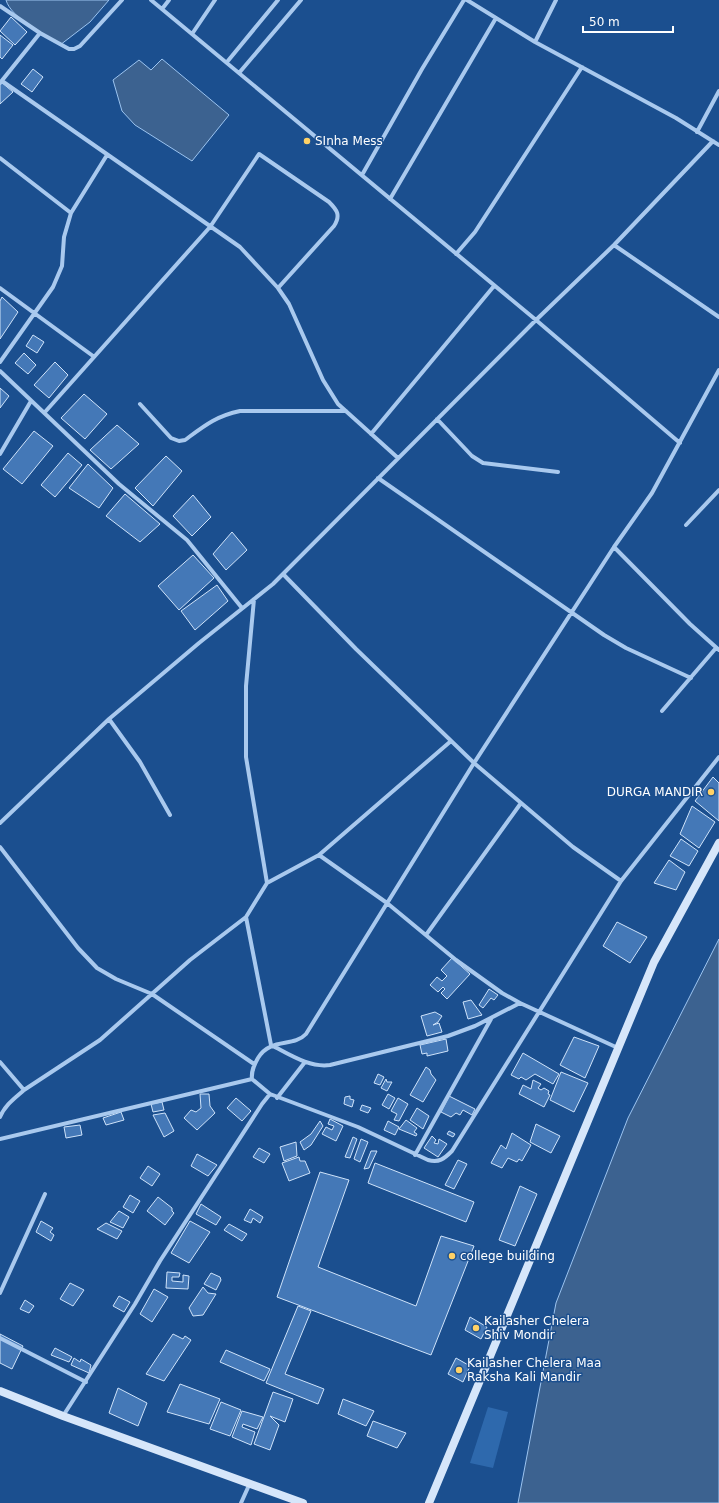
<svg xmlns="http://www.w3.org/2000/svg" width="719" height="1503" font-family="'DejaVu Sans',sans-serif">
	<style>
		.green { fill: #2e69ad }
		.water { fill: #3c6290; stroke: #9cc4f0 }
		.building { fill: #4478b7; stroke: #cfe3fa }
		.lines { fill: none; stroke-linecap: round; stroke-linejoin: round }
		.street { stroke: #a9c9ee; stroke-width: 4 }
		.secondary { stroke: #d6e6fa; stroke-width: 8 }
		.poi-dot { fill: #ffd166; stroke: #1b4f8f; stroke-width: 1.5 }
		.labels { text-anchor: middle; stroke-width: 3; stroke-linejoin: round; paint-order: stroke }
		.poi-label { font-size: 12px; fill: #fff; stroke: #1b4f8f; text-anchor: start }
	</style>
	<rect width="100%" height="100%" fill="#1b4f8f"/>
	<path class="green" d="M488,1407L508,1412L493,1468L470,1463Z"/>
	<path class="water" d="M6,0H109L90,22L60,45C45,35 11,18 6,0Z
		M162,59L229,115L192,161L135,125L122,111L113,80L139,60L151,70Z
		M719,939V1503H518L556,1303L628,1118Z"/>
	<path class="building" d="M11,17L27,32L15,45L0,31Z
		M0,35L13,45L2,59L0,57Z
		M33,69L43,77L32,92L21,84Z
		M0,81L13,92L0,104Z
		M2,297L18,312L0,339V301Z
		M33,335L44,342L37,353L26,346Z
		M24,353L36,365L28,374L15,363Z
		M55,362L68,375L49,398L34,385Z
		M0,388L9,396L0,408Z
		M84,394L107,414L85,439L61,418Z
		M117,425L139,444L111,469L90,450Z
		M34,431L53,446L22,484L3,469Z
		M68,453L82,465L55,497L41,485Z
		M166,456L182,471L153,506L135,488Z
		M88,464L113,488L99,508L69,488Z
		M125,494L160,524L140,542L106,516Z
		M193,495L211,517L192,536L173,516Z
		M232,532L247,550L226,570L213,554Z
		M193,555L214,578L179,610L158,586Z
		M217,585L228,601L195,630L181,611Z
		M713,777L719,783V821L695,801Z
		M692,806L715,822L699,848L680,834Z
		M681,839L698,851L689,866L670,856Z
		M669,860L685,872L676,890L654,883Z
		M617,922L647,937L630,963L603,946Z
		M452,958L470,974L447,999L441,993L445,989L443,987L438,992L430,985L437,977L442,981L447,976L441,970Z
		M489,989L498,995L494,1000L491,998L483,1008L479,1005Z
		M471,1000L482,1015L468,1019L463,1002Z
		M435,1012L442,1016L438,1022L433,1025L439,1023L442,1032L427,1036L421,1016Z
		M574,1037L599,1046L585,1078L560,1065Z
		M446,1039L448,1051L427,1056V1053L422,1054L420,1045Z
		M523,1053L559,1074L553,1084L535,1074L526,1080L521,1077L519,1079L511,1075Z
		M426,1067L430,1070L431,1074L436,1080L423,1102L410,1095Z
		M561,1072L588,1083L574,1112L550,1100Z
		M378,1074L384,1077L380,1085L374,1083Z
		M386,1079L387,1082H392L387,1091L381,1088Z
		M533,1080L541,1084L538,1088L541,1090L544,1088L549,1091L548,1094L550,1095L544,1107L519,1094L523,1085L531,1089Z
		M200,1094H209L210,1106L215,1113L197,1130L184,1118L191,1110L196,1112L201,1108Z
		M388,1094L395,1098L389,1109L382,1105Z
		M350,1096V1099L354,1100L352,1107L344,1104L345,1097Z
		M449,1096L475,1109L472,1115L463,1110L460,1115L456,1113L451,1117L441,1112Z
		M236,1098L251,1111L242,1121L227,1108Z
		M398,1098L408,1104L399,1121L394,1120L397,1114L391,1111Z
		M162,1102L164,1110L153,1112L151,1104Z
		M362,1105L371,1108L368,1113L360,1110Z
		M417,1108L429,1116L423,1129L410,1120Z
		M121,1112L124,1120L106,1125L103,1118Z
		M165,1113L174,1131L164,1137L153,1115Z
		M330,1119L343,1126L336,1141L322,1134L326,1127L332,1130L334,1126L328,1124Z
		M406,1120L417,1128L414,1132L417,1134L416,1136L399,1129Z
		M320,1121L323,1126L311,1145L304,1150L300,1142L311,1134Z
		M388,1121L399,1127L395,1135L384,1130Z
		M536,1124L560,1136L551,1153L530,1142Z
		M80,1125L82,1135L66,1138L64,1127Z
		M449,1131L455,1134L453,1137L447,1134Z
		M512,1133L531,1145L522,1161L519,1159L517,1162L508,1158L502,1168L491,1163L501,1145L506,1149Z
		M432,1136L436,1140L434,1143L438,1144L439,1139L447,1144L438,1157L424,1148Z
		M353,1137L357,1139L350,1158L345,1157Z
		M361,1139L368,1142L360,1162L354,1159Z
		M296,1142L297,1156L284,1161L280,1147Z
		M259,1148L270,1154L264,1163L253,1157Z
		M371,1151H377L369,1168L364,1169Z
		M197,1154L217,1165L208,1176L191,1166Z
		M299,1157L300,1161H305L310,1173L289,1181L282,1163Z
		M458,1160L467,1164L454,1189L445,1185Z
		M375,1163L474,1202L466,1222L368,1183Z
		M148,1166L160,1174L152,1186L140,1178Z
		M320,1172L349,1180L318,1267L416,1306L441,1236L474,1246L431,1355L277,1297Z
		M520,1186L537,1194L515,1246L499,1240Z
		M130,1195L140,1201L133,1213L123,1207Z
		M158,1197L172,1208V1211L174,1213L165,1225L147,1211Z
		M201,1204L221,1217L216,1225L196,1214Z
		M250,1209L263,1217L260,1223L253,1218L251,1223L244,1220Z
		M119,1211L129,1217L123,1228L110,1222Z
		M41,1221L53,1228L50,1232L54,1235L51,1241L36,1232Z
		M190,1221L210,1232L189,1263L171,1253Z
		M106,1223L122,1231L117,1239L97,1229Z
		M229,1224L247,1234L242,1241L224,1230Z
		M167,1272L180,1273L179,1277H172V1281L183,1282V1275L189,1276L188,1289L166,1288Z
		M211,1273L220,1277L221,1280L216,1290L204,1284Z
		M70,1283L84,1290L73,1306L60,1299Z
		M203,1287L208,1293L216,1294L203,1315L193,1316L189,1308Z
		M154,1289L168,1297L152,1322L140,1314Z
		M119,1296L130,1302L124,1312L113,1306Z
		M25,1300L34,1306L29,1313L20,1309Z
		M298,1306L311,1311L285,1374L324,1389L318,1404L266,1383Z
		M470,1317L487,1327L481,1339L465,1330Z
		M0,1334L23,1346L12,1369L0,1363Z
		M173,1334L183,1339L185,1336L191,1340L164,1381L146,1374Z
		M55,1348L72,1357L69,1362L51,1355Z
		M226,1350L270,1369L264,1381L220,1362Z
		M74,1358L80,1362L81,1359L91,1365L89,1373L71,1365Z
		M456,1358L470,1366L463,1382L448,1374Z
		M180,1384L220,1399L209,1424L167,1412Z
		M118,1388L147,1403L138,1426L109,1413Z
		M273,1392L293,1399L285,1422L270,1416L279,1425L270,1450L254,1444Z
		M343,1399L374,1411L366,1426L338,1414Z
		M221,1402L241,1410L230,1436L210,1429Z
		M242,1411L263,1417L257,1429L243,1424L242,1427L255,1432L251,1445L232,1437Z
		M373,1421L406,1433L397,1448L367,1436Z"/>
	<g class="lines">
		<path class="street" d="M151,0L536,320L680,443
			M467,0L535,42L676,118L719,145
			M0,6L40,33L0,83
			M162,9L169,0
			M40,33L69,49H74L80,46L122,0
			M192,34L215,0
			M535,42L556,0
			M227,62L278,0
			M239,73L301,0
			M2,81L240,247L278,288L289,304L323,380L338,404L398,458
			M697,132L719,91
			M0,158L71,213
			M362,175L422,69L464,0
			M390,199L496,18
			M614,245L719,317
			M456,254L475,232L582,67
			M0,288L93,356
			M0,362L53,287L62,266L64,237L71,213L107,155
			M0,371L119,484L187,540L242,608
			M140,404L171,438L179,441L185,440C204,426 216,416 240,411H346
			M45,412L210,227L259,154L329,202C337,210 341,215 334,226L278,288
			M437,419L472,456L483,463L558,472
			M371,434L494,286
			M0,454L31,401
			M378,478L604,635L626,648L691,678
			M686,525L719,490
			M614,547L690,624L719,650
			M283,574L356,649L474,763L614,547L652,493L719,370
			M254,599L246,686V757L267,883L246,917L271,1045C289,1054 309,1068 330,1065L448,1036L475,1026L520,1003
			M662,711L716,648
			M109,719L140,762L170,815
			M0,823L109,719L199,643L273,584L536,320L614,245L713,141
			M0,847L78,948L97,968L116,979L152,994L254,1064
			M319,855L451,741
			M267,883L319,855L387,903L456,960L502,993L520,1003L618,1048
			M426,935L521,803
			M0,1062L24,1090C15,1098 5,1105 0,1117
			M24,1090L100,1040L190,960L246,917
			M270,1094L358,1127L428,1160C439,1163 444,1159 452,1151L621,881L719,757
			M277,1098L305,1062
			M0,1139L252,1079
			M415,1155L491,1019
			M0,1293L45,1194
			M0,1338L86,1382
			M63,1416L135,1304L160,1261L262,1104L270,1094L252,1079C251,1071 254,1065 258,1058C271,1037 293,1048 306,1034L474,763L573,847L621,881
			M241,1503L250,1483"/>
		<path class="secondary" d="M0,1391L63,1416L303,1503
			M429,1503L654,962L719,843"/>
	</g>
	<g class="poi-dot">
		<circle cx="307" cy="141" r="4"/>
		<circle cx="711" cy="792" r="4"/>
		<circle cx="452" cy="1256" r="4"/>
		<circle cx="476" cy="1328" r="4"/>
		<circle cx="459" cy="1370" r="4"/>
	</g>
	<g class="labels">
		<g class="poi-label">
			<text x="315" y="145">SInha Mess</text>
			<text x="703" y="796" text-anchor="end">DURGA MANDIR</text>
			<text x="460" y="1260">college building</text>
			<text x="484" y="1325">Kailasher Chelera<tspan x="484" dy="14">Shiv Mondir</tspan></text>
			<text x="467" y="1367">Kailasher Chelera Maa<tspan x="467" dy="14">Raksha Kali Mandir</tspan></text>
		</g>
	</g>
	<path d="M583 26v6h90v-6" fill="none" stroke="#ffffff" stroke-width="2"/>
	<text x="589" y="26" font-size="12" fill="#ffffff" stroke="#1b4f8f" stroke-width="3" paint-order="stroke">50 m</text>
</svg>
